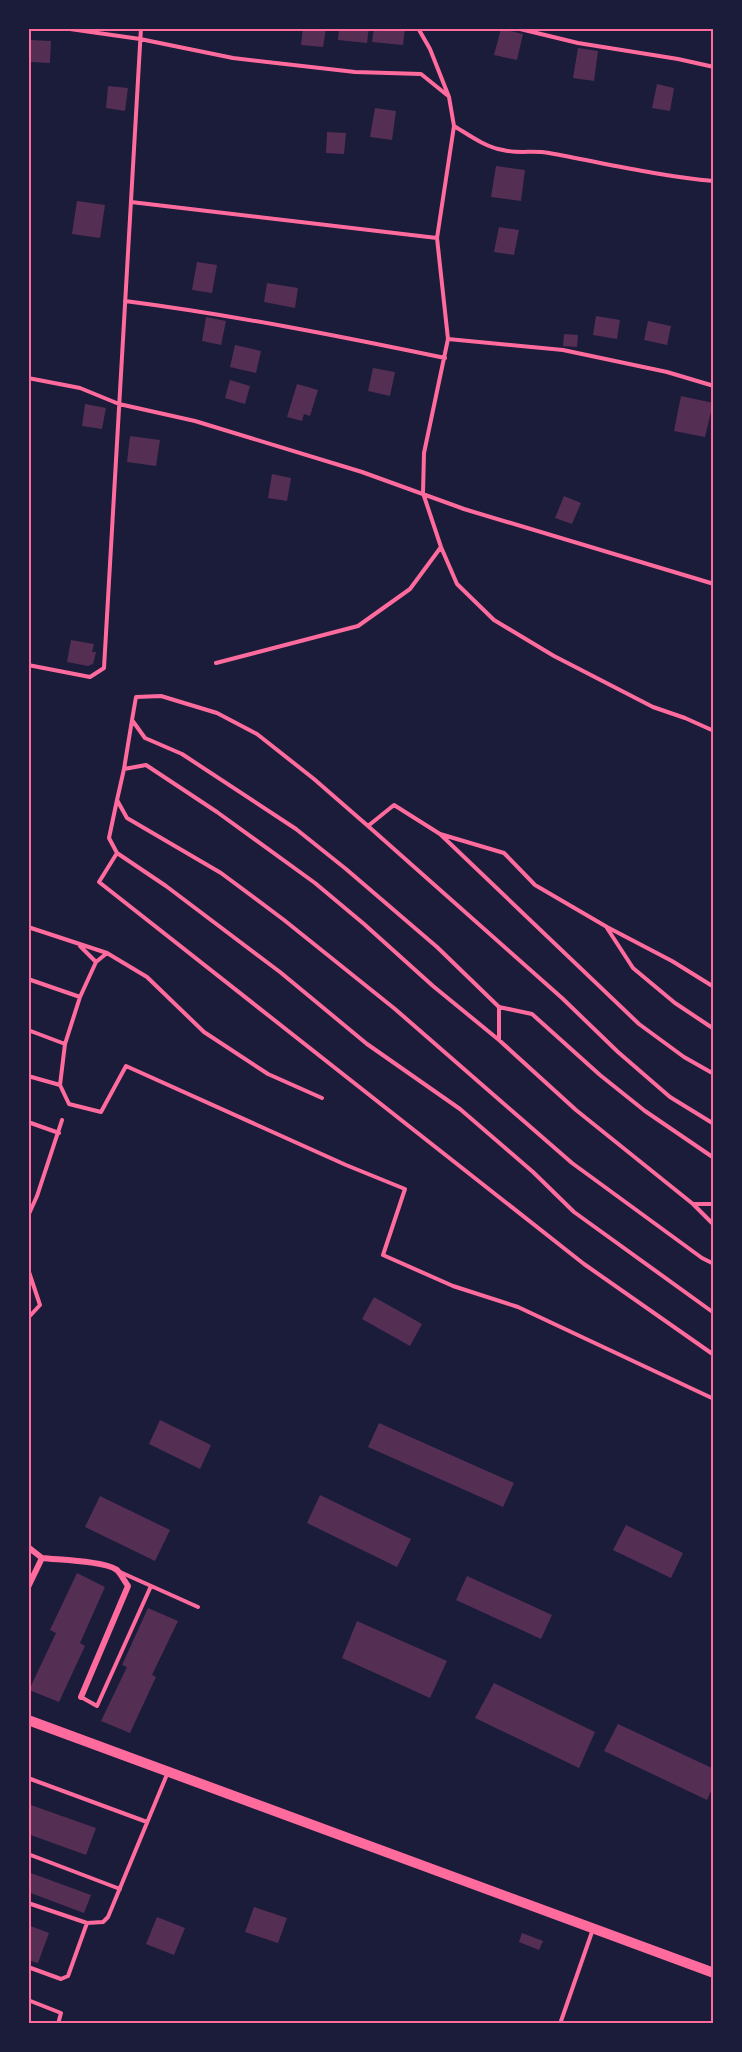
<svg xmlns="http://www.w3.org/2000/svg" width="742" height="2052" font-family="'Noto Sans',sans-serif">
	<style>
		.building { fill: #542f53 }
		.lines { fill: none; stroke-linecap: round; stroke-linejoin: round }
		.service { stroke: #ff6b9d; stroke-width: 4 }
		.minor { stroke: #ff6b9d; stroke-width: 6 }
		.secondary { stroke: #ff6b9d; stroke-width: 10 }
		.neatline { fill: none; stroke: #ff6b9d; stroke-width: 2 }
	</style>
	<rect width="100%" height="100%" fill="#1b1b3a"/>
	<path class="building" d="M303,28H326L323,47L301,45Z
		M339,28H369L367,43L338,40Z
		M374,28H405L403,45L372,42Z
		M501,29L523,34L517,60L494,55Z
		M31,40L51,41L50,63L30,62Z
		M578,48L598,51L594,81L573,78Z
		M657,84L674,88L670,111L652,108Z
		M108,86L128,88L125,111L106,108Z
		M375,108L396,111L392,140L370,137Z
		M327,132L346,133L344,154L326,153Z
		M496,166L525,170L521,201L491,197Z
		M77,201L105,205L100,238L72,234Z
		M499,227L519,230L514,255L494,252Z
		M197,262L217,265L212,293L192,290Z
		M267,283L298,288L295,308L264,302Z
		M596,316L620,320L617,339L593,335Z
		M206,317L226,321L221,345L202,341Z
		M648,321L671,326L667,345L644,340Z
		M564,334L578,335L577,347L563,346Z
		M235,345L261,351L256,373L230,367Z
		M373,368L395,372L390,396L368,391Z
		M230,380L250,386L245,404L225,398Z
		M297,384L318,390L310,416L304,414L302,421L287,417Z
		M681,396L713,403L705,437L674,431Z
		M85,404L106,408L102,429L82,426Z
		M130,436L160,440L156,466L127,462Z
		M272,474L291,478L287,501L268,498Z
		M564,496L581,503L572,524L555,518Z
		M71,640L94,644L92,652H96L93,664L88,666L67,662Z
		M374,1297L422,1324L410,1346L362,1319Z
		M160,1420L211,1445L200,1469L149,1444Z
		M379,1423L514,1483L503,1507L368,1447Z
		M320,1495L411,1539L397,1567L307,1523Z
		M100,1496L170,1530L155,1561L85,1527Z
		M626,1525L683,1553L671,1578L613,1550Z
		M77,1573L105,1587L80,1643L85,1646L59,1702L29,1690L56,1633L50,1630Z
		M467,1576L552,1615L541,1639L456,1600Z
		M148,1608L178,1621L152,1675L156,1677L130,1733L101,1721L127,1667L122,1665Z
		M357,1621L447,1661L430,1698L342,1658Z
		M494,1683L595,1732L579,1768L475,1718Z
		M618,1724L714,1769V1784L707,1800L604,1751Z
		M28,1804L96,1828L86,1855L28,1834Z
		M28,1872L91,1895L84,1913L28,1892Z
		M254,1907L287,1918L278,1943L245,1932Z
		M157,1917L185,1928L174,1955L146,1944Z
		M28,1925L49,1933L38,1963L28,1960Z
		M522,1933L543,1941L539,1950L519,1942Z"/>
	<g class="lines">
		<path class="service" d="M63,28L140,39L233,58L355,72L421,74L447,95
			M516,28L578,43L678,59L714,67
			M454,126C469,135 485,147 503,150C518,154 534,150 549,153C604,163 658,176 714,181
			M131,202L437,238
			M125,301C233,315 339,336 445,358
			M448,339L563,350L667,372L714,386
			M28,378L80,388L119,404L195,421L362,472L464,509L714,584
			M441,547L457,584L494,620L554,656L653,707L685,718L714,731
			M216,663L358,626L410,589L441,547L423,493L424,453L448,339L437,238L454,126L449,97L430,49L418,28
			M28,665L90,677L104,668L141,28
			M124,769L132,720
			M117,800L109,838L117,853
			M368,826L394,805L440,834L639,1024L684,1057L714,1074
			M440,834L504,853L535,885L607,927L672,961L714,987
			M28,927L107,953L147,977L204,1032L268,1074L322,1098
			M607,928L633,968L675,1003L714,1029
			M80,946L96,962
			M28,979L80,997
			M499,1007V1040
			M28,1030L65,1044
			M28,1076L60,1085L69,1104L101,1112L126,1066L346,1165L405,1189L383,1255L453,1286L518,1307L714,1399
			M60,1085L65,1044L80,997L96,962L107,953
			M28,1122L59,1133
			M714,1124L670,1097L618,1052L562,998L368,826L314,779L257,734L217,713L161,696L136,697L132,720L145,738L182,754L296,829L346,869L437,947L499,1007L532,1014L600,1075L645,1111L714,1158
			M693,1204L714,1225
			M714,1204H693L576,1110L499,1040L433,986L364,924L315,883L217,812L146,765L124,769L117,800L127,818L221,873L284,920L395,1009L572,1163L702,1258L714,1264
			M28,1216L37,1196L62,1120
			M28,1269L40,1305L28,1318
			M714,1313L574,1212L533,1172L460,1109L367,1044L280,972L166,886L117,853L99,882L584,1264L714,1355
			M120,1572L198,1607
			M81,1697L97,1706L151,1586
			M28,1778L147,1822
			M28,1854L120,1889
			M28,1903L87,1923
			M28,1967L61,1979L68,1976L87,1923L103,1922L108,1917L168,1772
			M28,2000L61,2013L58,2024
			M560,2024L593,1929"/>
		<path class="minor" d="M28,1547L42,1558
			M28,1587L42,1558C59,1560 105,1561 117,1570C121,1574 125,1582 128,1586L81,1697"/>
		<path class="secondary" d="M28,1720L714,1973"/>
	</g>
	<rect width="742" height="2052" fill="none" stroke="#1b1b3a" stroke-width="60"/>
	<rect x="30" y="30" width="682" height="1992" class="neatline"/>
</svg>
